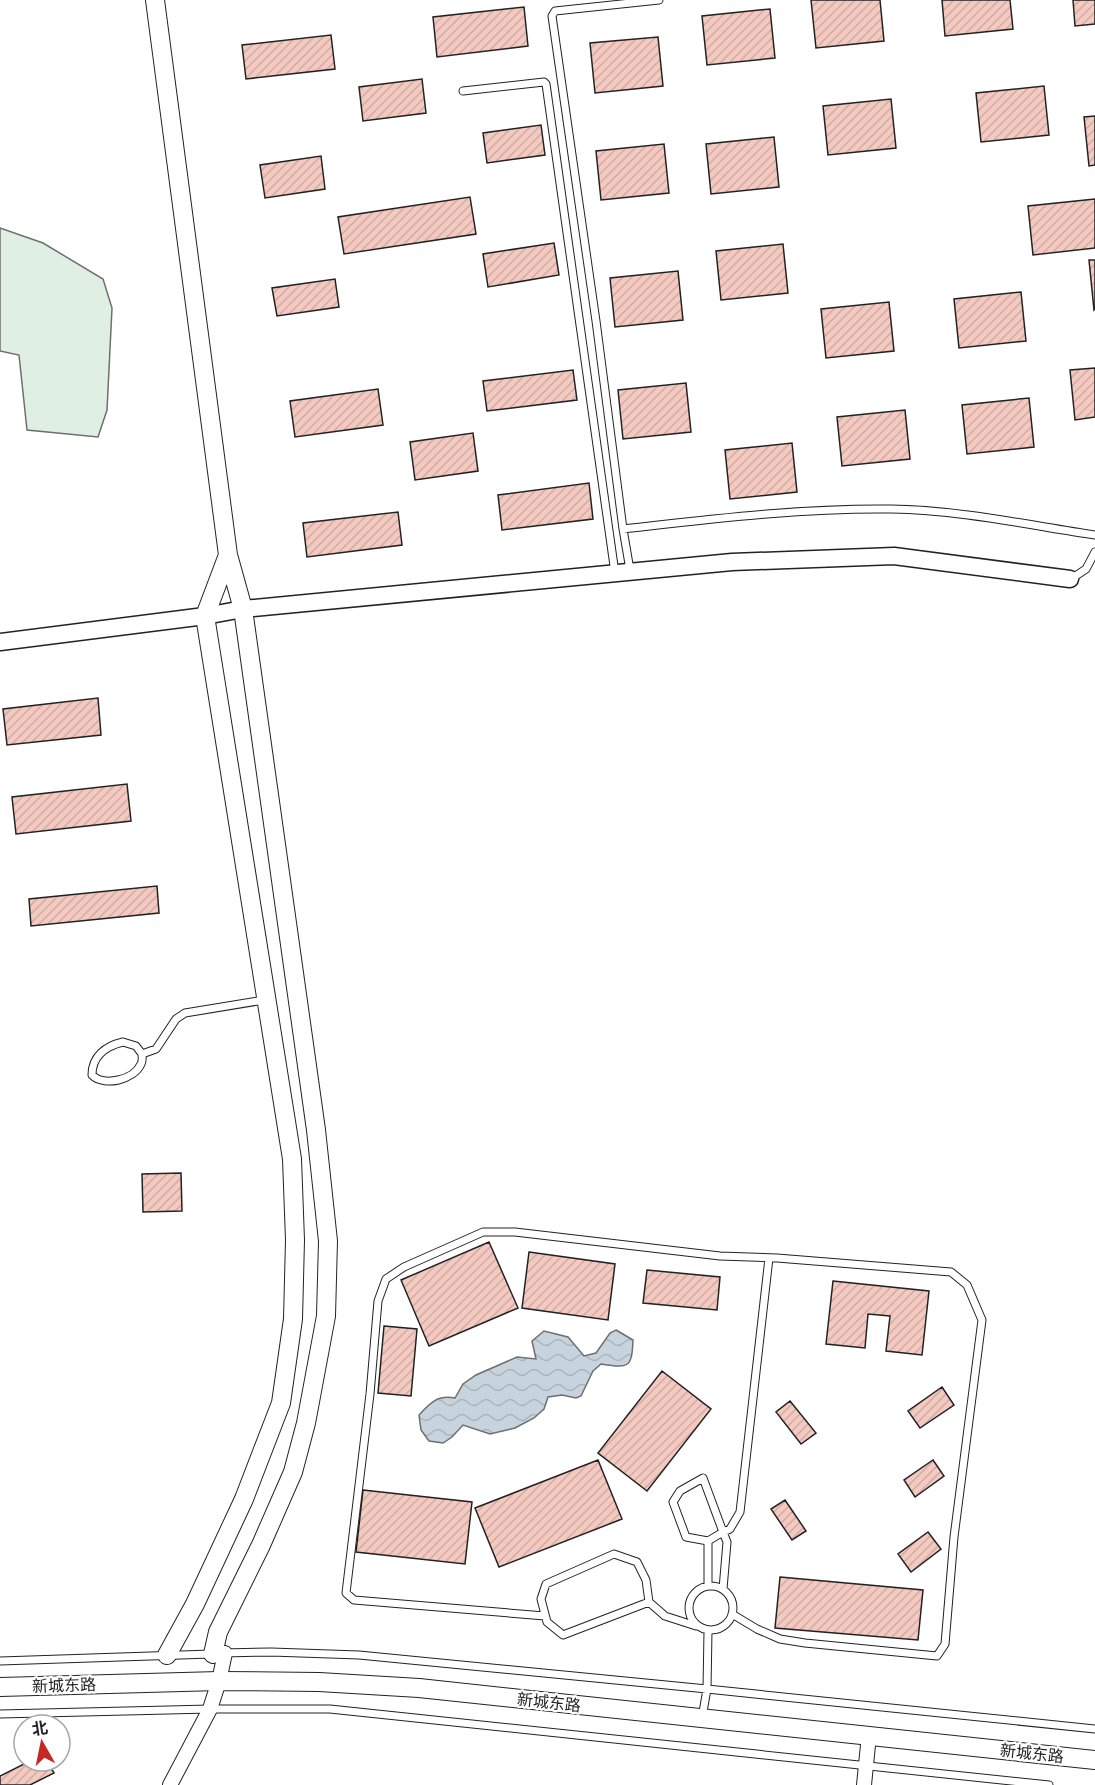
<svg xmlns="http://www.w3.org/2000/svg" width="1095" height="1785" font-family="Cabin,'Noto Sans SC',sans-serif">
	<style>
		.green { fill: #e0efe3; stroke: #6f6f6f; stroke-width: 1.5 }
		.water { fill: url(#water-waves); stroke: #6f6f6f; stroke-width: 1.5 }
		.building { fill: url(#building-hatch); stroke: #222; stroke-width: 1.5 }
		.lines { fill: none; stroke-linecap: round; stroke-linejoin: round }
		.service-casing { stroke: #222; stroke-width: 9 }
		.minor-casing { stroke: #222; stroke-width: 16 }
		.tertiary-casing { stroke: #222; stroke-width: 19 }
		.secondary-casing { stroke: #222; stroke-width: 20 }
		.service { stroke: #fff; stroke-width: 7 }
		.minor { stroke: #fff; stroke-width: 14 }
		.tertiary { stroke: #fff; stroke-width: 16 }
		.secondary { stroke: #fff; stroke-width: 18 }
		.labels { text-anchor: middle; stroke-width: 4.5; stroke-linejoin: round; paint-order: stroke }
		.street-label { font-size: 16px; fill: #222; stroke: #fff }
	</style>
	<defs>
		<pattern id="water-waves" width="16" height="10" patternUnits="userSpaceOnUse" patternTransform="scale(1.5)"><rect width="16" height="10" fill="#c7d3dd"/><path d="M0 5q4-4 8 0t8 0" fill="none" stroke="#abb5bd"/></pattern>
		<pattern id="building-hatch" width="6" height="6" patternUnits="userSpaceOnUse" patternTransform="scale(1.5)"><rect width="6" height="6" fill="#f3c9c0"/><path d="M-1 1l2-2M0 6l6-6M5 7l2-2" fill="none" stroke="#d0aca5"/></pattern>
	</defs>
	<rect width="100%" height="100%" fill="#fff"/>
	<path class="green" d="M0,228L43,243L103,279L112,308L107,410L98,437L27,430L19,355L0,351Z"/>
	<path class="water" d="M616,1330L633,1340C632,1369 628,1368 601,1364L593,1371L581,1396L576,1398L562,1395L548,1397L544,1409L534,1418L515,1428L490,1434L463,1425L452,1437L443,1443L429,1441L421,1430L419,1415C431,1402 437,1395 455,1398L463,1384L476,1375L517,1357L536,1359L532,1341L544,1331L568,1337L584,1356L596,1353L610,1333Z"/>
	<path class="building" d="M811,0H880L884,41L816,48Z
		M942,0H1010L1013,29L945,36Z
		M1073,0H1095V24L1075,26Z
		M524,7L528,46L437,57L433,17Z
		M770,9L775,58L707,65L702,16Z
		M331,35L335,69L246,79L242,45Z
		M658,37L663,86L595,93L590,43Z
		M422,79L426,113L363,121L359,87Z
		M1044,86L1049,135L981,142L976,93Z
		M891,99L896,148L828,155L823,106Z
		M1095,116V165L1089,166L1084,117Z
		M541,125L545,155L487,163L483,133Z
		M774,137L779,187L711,194L706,144Z
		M664,144L669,193L601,200L596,151Z
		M321,156L325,189L265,198L260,165Z
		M470,197L476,234L344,254L338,217Z
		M1095,199V248L1033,255L1028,206Z
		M554,243L559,275L488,287L483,254Z
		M783,244L788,293L721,300L716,251Z
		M1089,260H1095V309L1094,310Z
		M678,271L683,320L615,327L610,278Z
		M335,279L339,307L277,316L272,288Z
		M1021,292L1026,341L959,348L954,299Z
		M889,302L894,351L826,358L821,309Z
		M1095,368V417L1075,420L1070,370Z
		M573,370L577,400L487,411L483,381Z
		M686,383L691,432L623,439L618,390Z
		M378,389L383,425L295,437L290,401Z
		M1029,398L1034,447L967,454L962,405Z
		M905,410L910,459L842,466L837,417Z
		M473,433L478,471L415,480L410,442Z
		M792,443L797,492L730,499L725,450Z
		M589,483L593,519L502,530L498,495Z
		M398,512L402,545L307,557L303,523Z
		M98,698L101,735L7,745L3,709Z
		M127,784L131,821L16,834L12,797Z
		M157,886L159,913L31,926L29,899Z
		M181,1173L182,1211L143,1212L142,1174Z
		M489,1242L518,1308L429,1346L401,1280Z
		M529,1252L615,1264L608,1320L522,1308Z
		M647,1270L720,1277L717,1310L643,1303Z
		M833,1281L929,1291L922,1355L886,1351L890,1316L868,1314L865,1348L826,1344Z
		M384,1326L417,1329L411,1396L378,1393Z
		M662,1371L711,1409L647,1491L598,1453Z
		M942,1387L954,1405L920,1428L908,1411Z
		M790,1401L816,1433L801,1444L776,1412Z
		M598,1460L622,1519L499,1567L475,1508Z
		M933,1460L944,1476L915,1497L904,1480Z
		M363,1490L472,1502L465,1564L356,1552Z
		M785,1500L806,1531L792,1540L771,1509Z
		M928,1532L941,1549L911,1572L898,1554Z
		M780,1577L923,1590L918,1640L775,1628Z
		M30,1761H47L54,1773L30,1785H0V1776Z"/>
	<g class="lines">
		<defs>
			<path id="service" d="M463,91L544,82L546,84L615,573
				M623,529L596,321L552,16L555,11L659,0
				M630,570L623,529C712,519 801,508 891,509C960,510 1028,525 1095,535
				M1071,579L1086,569L1095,552
				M123,1042L136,1046L142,1054C142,1057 143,1061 141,1064C134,1080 104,1087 92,1075C92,1056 106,1046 123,1042Z
				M142,1054L156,1049L176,1019L185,1013L264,1000
				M708,1541L686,1537L673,1502L680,1491L703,1478L723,1532L730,1529L740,1512L769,1258
				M708,1585V1541L723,1532L727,1542L723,1589
				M689 1608a22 22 0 1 1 44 0a22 22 0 1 1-44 0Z
				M649,1602L563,1635L547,1622L541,1599L546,1584L614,1554L637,1562L646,1580L649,1602L665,1616L696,1626
				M545,1616L354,1600L346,1593L370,1394L378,1301L386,1279L404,1267L483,1232H515L720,1256L777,1258L951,1272L967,1285L982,1320L954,1537L945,1644L937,1656L805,1643L780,1639L757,1629L732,1614
				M222,1653L271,1652L359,1655L707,1689L1095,1729
				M0,1661L211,1654
				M0,1714L210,1709H330L1049,1785
				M702,1718L707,1689L708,1631"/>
			<path id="minor" d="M170,1785L210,1709L219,1681L225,1653
				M864,1785L869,1735"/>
			<path id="tertiary" d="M0,642L205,616L243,609L732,562L894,556L1070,579"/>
			<path id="secondary" d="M155,0L228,555
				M167,1655L195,1604L244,1499L281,1403L293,1319L295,1240L292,1159L205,616L228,555L243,609L316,1130L328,1241L326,1316L306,1423L293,1472L261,1545L218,1632L213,1654
				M0,1687L219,1681L319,1682L419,1688L1095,1760"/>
		</defs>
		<use href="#service" class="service-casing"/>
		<use href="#minor" class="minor-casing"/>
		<use href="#tertiary" class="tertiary-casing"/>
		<use href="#secondary" class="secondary-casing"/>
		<use href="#service" class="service"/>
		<use href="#minor" class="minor"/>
		<use href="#tertiary" class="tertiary"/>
		<use href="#secondary" class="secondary"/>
	</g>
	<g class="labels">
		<g class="street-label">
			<text transform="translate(64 1685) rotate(-2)" y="6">新城东路</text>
			<text transform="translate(549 1702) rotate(6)" y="6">新城东路</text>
			<text transform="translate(1032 1753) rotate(6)" y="6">新城东路</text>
		</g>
	</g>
	<g transform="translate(42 1743) rotate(351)"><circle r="28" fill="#ffffff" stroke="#a7a7a7" stroke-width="1.5"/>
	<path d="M0-4.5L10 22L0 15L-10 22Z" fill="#c62828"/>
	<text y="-9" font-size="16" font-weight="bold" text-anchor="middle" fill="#222222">北</text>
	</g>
</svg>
